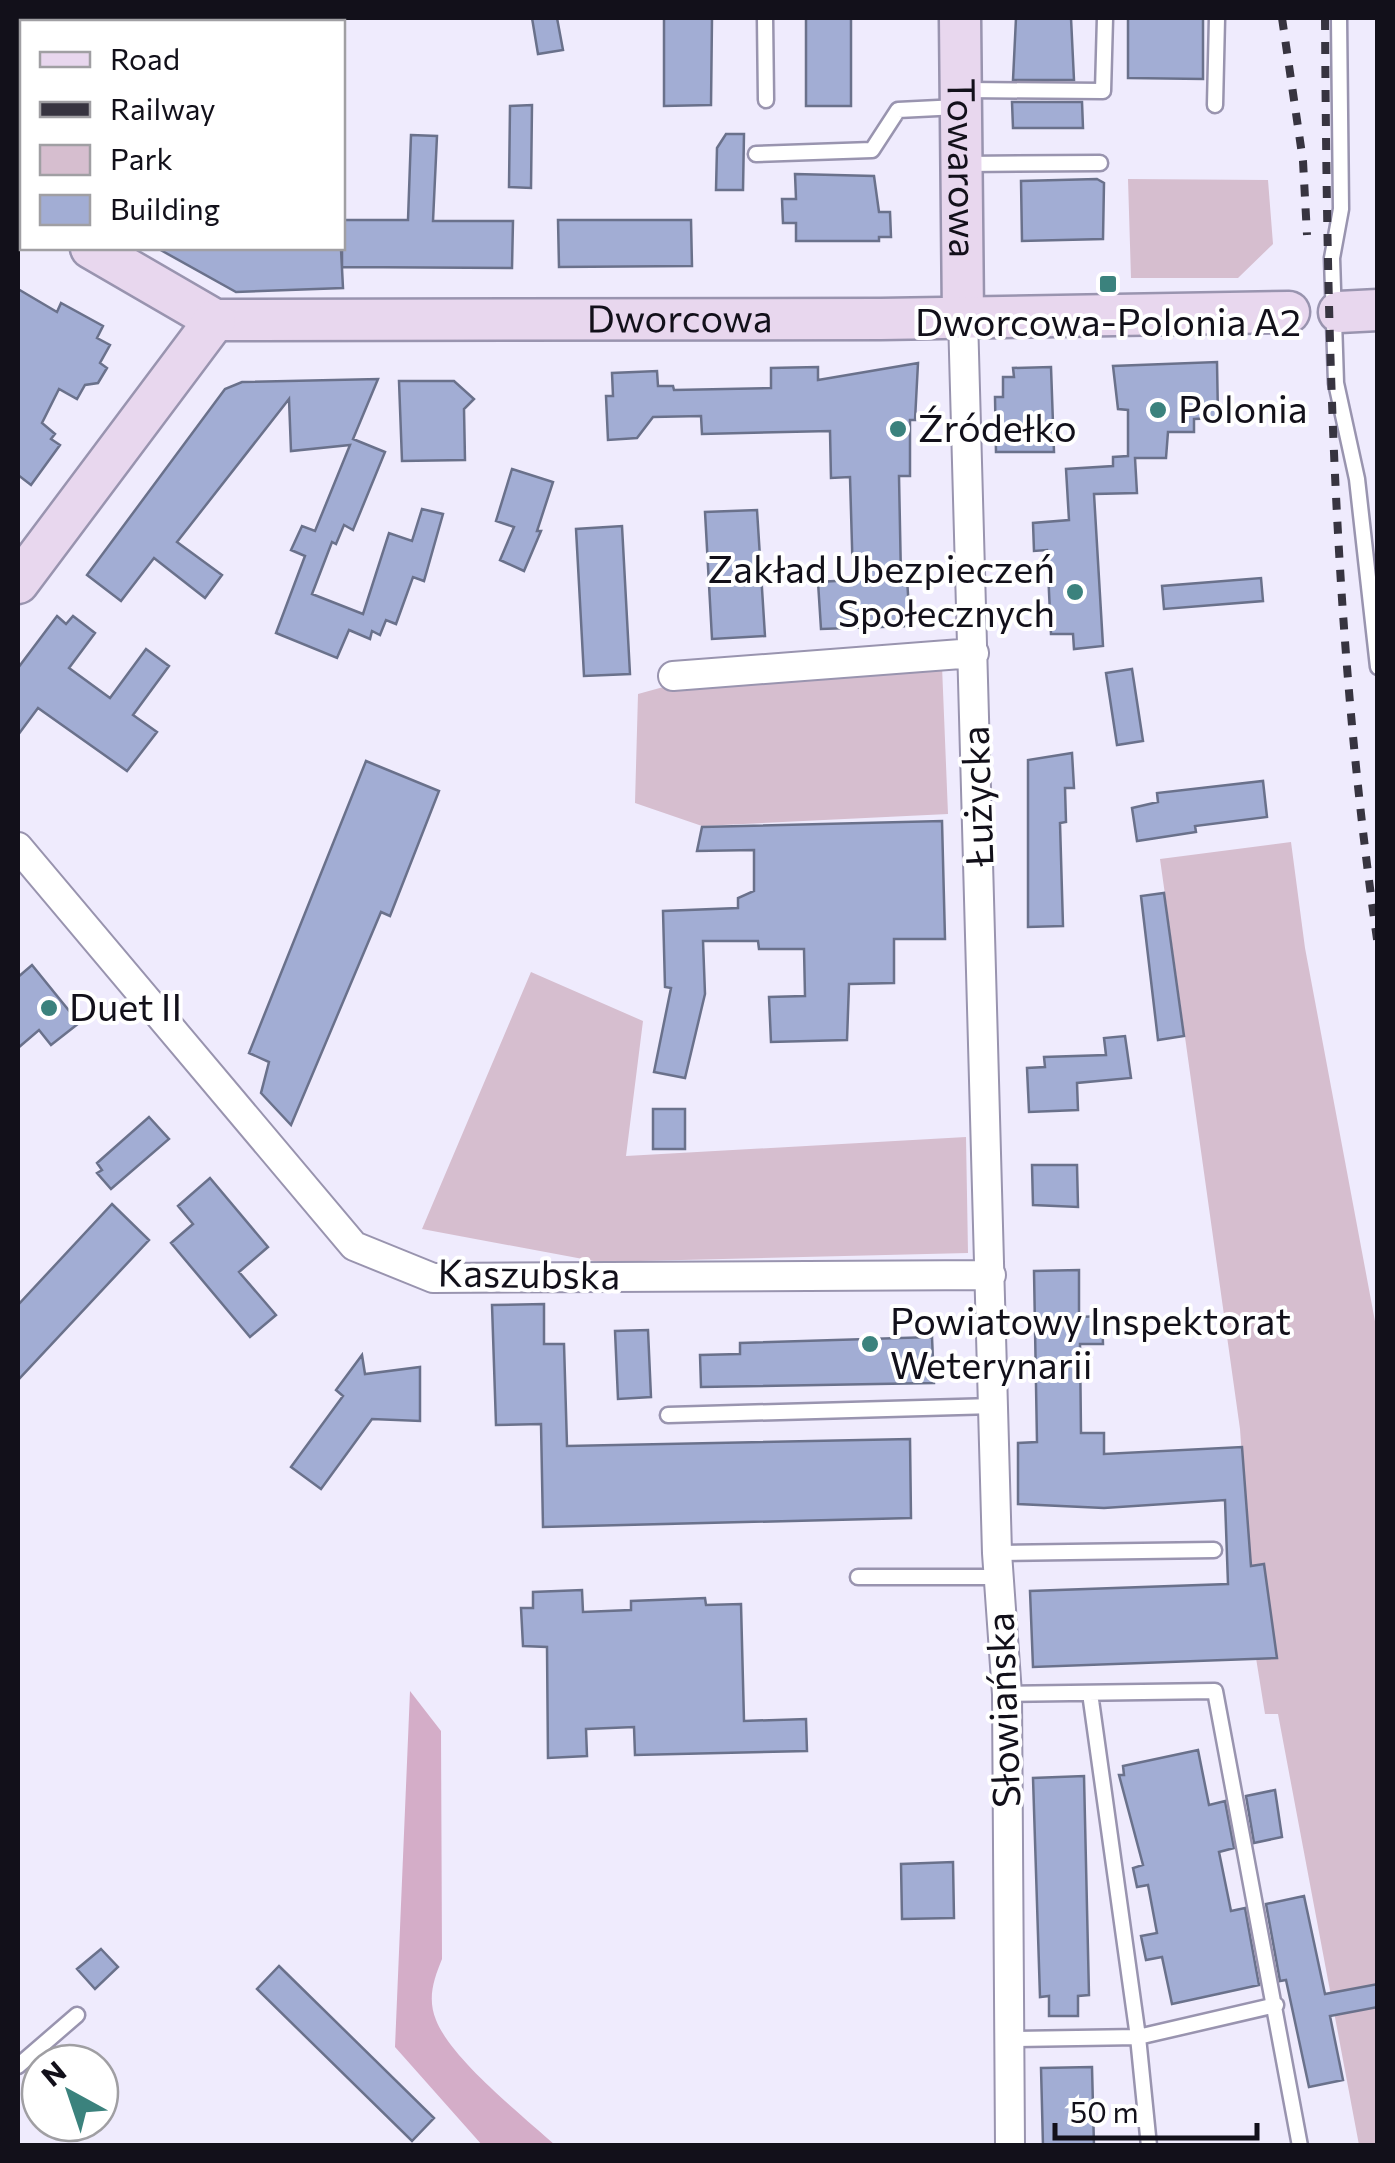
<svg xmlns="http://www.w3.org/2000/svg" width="1395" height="2163" font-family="Commissioner,sans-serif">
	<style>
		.green { fill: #d6becf }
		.forest { fill: #d4adc8 }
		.building { fill: #a2add4; stroke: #6a718b; stroke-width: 2.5 }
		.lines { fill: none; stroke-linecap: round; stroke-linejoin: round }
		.lane-casing { stroke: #9994af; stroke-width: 19 }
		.street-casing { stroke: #9994af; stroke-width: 32 }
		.secondary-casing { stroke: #9994af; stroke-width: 45 }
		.lane { stroke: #fff; stroke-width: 14 }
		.street { stroke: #fff; stroke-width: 28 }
		.secondary { stroke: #e8d7ee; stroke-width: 40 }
		.rail { stroke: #373440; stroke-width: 8; stroke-dasharray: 12 12; stroke-linecap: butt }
		.poi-dot { fill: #3b827d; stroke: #fff; stroke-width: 4 }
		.labels { text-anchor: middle; stroke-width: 8; stroke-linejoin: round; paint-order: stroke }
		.street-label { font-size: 38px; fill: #12101a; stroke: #fff }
		.poi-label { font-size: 38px; fill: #12101a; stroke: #fff; text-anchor: start }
	</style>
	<rect width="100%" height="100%" fill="#efebfd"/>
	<path class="green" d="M1128,179L1268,180L1273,244L1238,278H1131Z
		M942,666L948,814L702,826L635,803L638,694L667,686Z
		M1291,842L1305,948L1377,1332V2145H1359L1278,1714H1265L1256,1658L1240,1429L1160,859Z
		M531,972L643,1021L626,1156L966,1137L968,1253L599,1262L422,1229Z"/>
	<path class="forest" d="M410,1691L441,1731L442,1959C434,1979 427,1998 436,2020C452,2060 522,2115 555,2145H482L395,2047Z"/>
	<path class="building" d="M532,18H557L563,50L538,54Z
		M664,18H712L711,105L664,106Z
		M806,18H851V106H806Z
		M1016,18H1071L1074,80H1013Z
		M1128,18H1203V79L1128,78Z
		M1012,102H1082L1083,128H1013Z
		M532,105L531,188L509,187L510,106Z
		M726,134H744L743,190H716L717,148Z
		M411,135L437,136L433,221H513L512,268L342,267V220H408Z
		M795,174L874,176L879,212H890L891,237H879V241H796V223H783L782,199H796Z
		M1097,179L1104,183L1103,239L1022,241L1021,181Z
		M558,220H691L692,266L559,267Z
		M157,248L341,249L343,288L236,292Z
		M18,289L57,312L61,303L103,326L97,338L110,345L100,363L107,368L98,383L85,385L77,399L59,389L42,423L55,434L51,439L60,445L31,485L18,475Z
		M1217,362L1218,418L1194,419V432H1168L1166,458H1135L1137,493L1094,494L1103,646L1074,649L1073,634H1051L1047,550L1034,551L1033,523L1069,520L1066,469L1113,466V457L1128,456V410L1118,409L1113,366Z
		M918,363L915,420H910V476H899L901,578H907L910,626L821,629L818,582L853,580L850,477L831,478L830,431L702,434L701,416L653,417L637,438L608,440L606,396H613L612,373L657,371L658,386H673L674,390L771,388V368L818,367V380Z
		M1051,367L1054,452H996L995,397H1003V377H1014L1013,368Z
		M378,379L353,439L385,452L353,530L344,525L336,544L332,542L312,594L363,614L389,533L412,541L422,509L443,514L424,581L413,577L396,624L386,620L380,635L372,631L370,639L349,630L337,658L276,633L305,556L291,550L302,526L315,531L350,445L291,451L289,399L177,542L222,575L205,598L154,558L121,601L87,575L225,389L242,382Z
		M399,381H454L474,399L464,409L465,460L402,461Z
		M512,469L553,482L537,531H541L524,571L500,560L514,527L496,521Z
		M757,510L765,636L712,639L705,512Z
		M622,526L630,674L584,676L576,529Z
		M1261,578L1263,601L1164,609L1162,586Z
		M57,616L66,624L73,616L95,633L69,668L110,698L146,649L169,666L133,715L157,732L127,771L38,708L18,735V668Z
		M1132,669L1143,741L1117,745L1106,673Z
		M1072,753L1074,788H1065L1066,822L1060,823L1063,926L1028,927V760Z
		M366,761L439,791L390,916L381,912L291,1125L261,1093L269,1062L249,1053Z
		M1263,781L1267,817L1195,826L1196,832L1137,841L1132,808L1158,802L1157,793Z
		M942,821L945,939H894V983L849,984L847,1040L771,1042L769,997L805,996L804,949H759L758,941H703L705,994L685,1078L654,1072L671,988L665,987L663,911L738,908V898L754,891V850L697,851L702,827Z
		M1164,893L1184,1036L1158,1040L1141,896Z
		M32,965L79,1023L51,1045L39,1030L18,1048V977Z
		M1125,1036L1131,1078L1077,1083L1078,1110L1029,1112L1027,1068L1045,1067L1044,1057L1106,1055L1104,1038Z
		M653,1109H685V1149H653Z
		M149,1117L169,1139L111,1189L97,1173L102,1170L97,1163Z
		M1032,1165H1077L1078,1207L1033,1205Z
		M210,1178L268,1247L239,1272L276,1315L250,1337L171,1243L193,1224L178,1206Z
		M112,1204L149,1240L18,1380V1305Z
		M1079,1270V1317L1102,1316L1103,1344H1080L1081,1433H1104V1454L1242,1447L1251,1566L1264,1564L1277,1658L1033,1667L1030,1591L1228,1584L1225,1500L1104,1508L1018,1504V1443L1037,1442L1034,1271Z
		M544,1304V1344H564L567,1446L910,1439L911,1518L543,1527L541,1424L496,1425L492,1305Z
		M648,1330L651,1397L618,1399L615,1331Z
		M932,1337L934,1383L701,1387L700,1355L740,1354V1343Z
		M362,1355L365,1374L420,1367V1421L372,1419L321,1489L291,1467L343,1396L336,1390Z
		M582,1590L583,1612L631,1610V1601L705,1598L706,1605L741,1604L744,1721L806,1719L807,1751L635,1755L634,1727L586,1729L587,1756L548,1758L547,1647L523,1646L521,1608H533V1592Z
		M1198,1750L1209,1805L1225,1801L1234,1848L1219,1852L1231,1911L1245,1908L1259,1985L1172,2004L1162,1957L1146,1960L1141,1936L1157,1933L1148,1885L1137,1887L1133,1868L1143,1865L1119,1775H1124L1123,1766Z
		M1084,1776L1089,1995L1078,1996V2016H1049V1996L1040,1997L1033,1778Z
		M1275,1790L1282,1837L1254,1843L1246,1796Z
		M953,1862L954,1918L902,1919L901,1864Z
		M1304,1896L1325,1994L1378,1984V2007L1330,2016L1343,2080L1309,2087L1286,1980L1280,1981L1266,1904Z
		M101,1949L118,1967L95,1989L77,1969Z
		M279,1966L434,2118L412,2141L257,1989Z
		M1092,2067L1094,2146H1043L1041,2068Z"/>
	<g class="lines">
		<defs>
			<path id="lane" d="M765,18L766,100
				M1339,18L1341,209L1332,258L1336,383L1357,479L1378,667
				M965,90L1103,91L1105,18
				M1215,105L1217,18
				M756,154L872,150L898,110L958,107
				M965,164L1100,163
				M668,1415L994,1406
				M997,1553L1214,1550
				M858,1577H999
				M1007,1694L1215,1691L1300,2146
				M1010,2039L1138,2037L1090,1693
				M18,2066L77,2015
				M1149,2146L1138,2037L1276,2005"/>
			<path id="street" d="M963,317L997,1553L1007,1694L1010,2146
				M673,676L974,653
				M18,847L354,1246L433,1278L991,1275"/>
			<g id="secondary">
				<path id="s1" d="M960,18L963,317"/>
				<path d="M18,208L22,211"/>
				<path id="s2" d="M91,248L215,320L881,319L1289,312"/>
				<path d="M1339,312L1378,310"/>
				<path d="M18,583L215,320"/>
			</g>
		</defs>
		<use href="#lane" class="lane-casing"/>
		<use href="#street" class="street-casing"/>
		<use href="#secondary" class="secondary-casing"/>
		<use href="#lane" class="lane"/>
		<use href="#street" class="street"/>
		<use href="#secondary" class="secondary"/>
		<path class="rail" d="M1282,18L1303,161L1307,235
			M1325,18C1327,329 1333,637 1378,946"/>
	</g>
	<g class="poi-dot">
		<rect x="1098" y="274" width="20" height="20" rx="5"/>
		<circle cx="1158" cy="410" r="10"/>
		<circle cx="898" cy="429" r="10"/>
		<circle cx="1075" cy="592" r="10"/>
		<circle cx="49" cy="1008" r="10"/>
		<circle cx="870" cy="1344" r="10"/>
	</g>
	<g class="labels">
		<g class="street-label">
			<text dy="13" stroke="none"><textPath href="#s1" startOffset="150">Towarowa</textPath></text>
			<text dy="13" stroke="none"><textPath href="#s2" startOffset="608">Dworcowa</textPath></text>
			<text transform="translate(978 796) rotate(-92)" y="13">Łużycka</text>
			<text transform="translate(529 1275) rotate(1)" y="13">Kaszubska</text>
			<text transform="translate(1004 1710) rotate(-92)" y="13">Słowiańska</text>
		</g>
		<g class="poi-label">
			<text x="1108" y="336" text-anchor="middle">Dworcowa-Polonia A2</text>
			<text x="1178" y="423">Polonia</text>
			<text x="918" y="442">Źródełko</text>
			<text x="1055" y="583" text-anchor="end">Zakład Ubezpieczeń<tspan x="1055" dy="44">Społecznych</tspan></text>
			<text x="69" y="1021">Duet II</text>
			<text x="890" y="1335">Powiatowy Inspektorat<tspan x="890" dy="44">Weterynarii</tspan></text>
		</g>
	</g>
	<rect width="1395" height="2163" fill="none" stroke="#12101a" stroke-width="40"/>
	<rect x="20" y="20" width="325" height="230" fill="#ffffff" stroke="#a09fa3" stroke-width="2.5"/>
	<rect x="40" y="52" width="50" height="15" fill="#e8d7ee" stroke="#a09fa3" stroke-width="2.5"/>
	<text x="110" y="70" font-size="30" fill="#12101a">Road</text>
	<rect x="40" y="102" width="50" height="15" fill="#373440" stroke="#a09fa3" stroke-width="2.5"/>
	<text x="110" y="120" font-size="30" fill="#12101a">Railway</text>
	<rect x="40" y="145" width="50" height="30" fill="#d6becf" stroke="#a09fa3" stroke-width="2.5"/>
	<text x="110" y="170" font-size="30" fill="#12101a">Park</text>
	<rect x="40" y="195" width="50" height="30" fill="#a2add4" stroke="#a09fa3" stroke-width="2.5"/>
	<text x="110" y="220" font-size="30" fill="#12101a">Building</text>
	<g transform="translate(70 2093) rotate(320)"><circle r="48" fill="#ffffff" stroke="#a09fa3" stroke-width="2.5"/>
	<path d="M0-8L18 38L0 25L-18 38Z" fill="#3b827d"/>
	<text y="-15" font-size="28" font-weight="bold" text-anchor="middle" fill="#12101a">N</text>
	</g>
	<path d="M1055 2123v15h202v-15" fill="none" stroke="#12101a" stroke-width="5"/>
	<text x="1070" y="2123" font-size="30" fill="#12101a" stroke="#ffffff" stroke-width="8" paint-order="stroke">50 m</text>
</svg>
